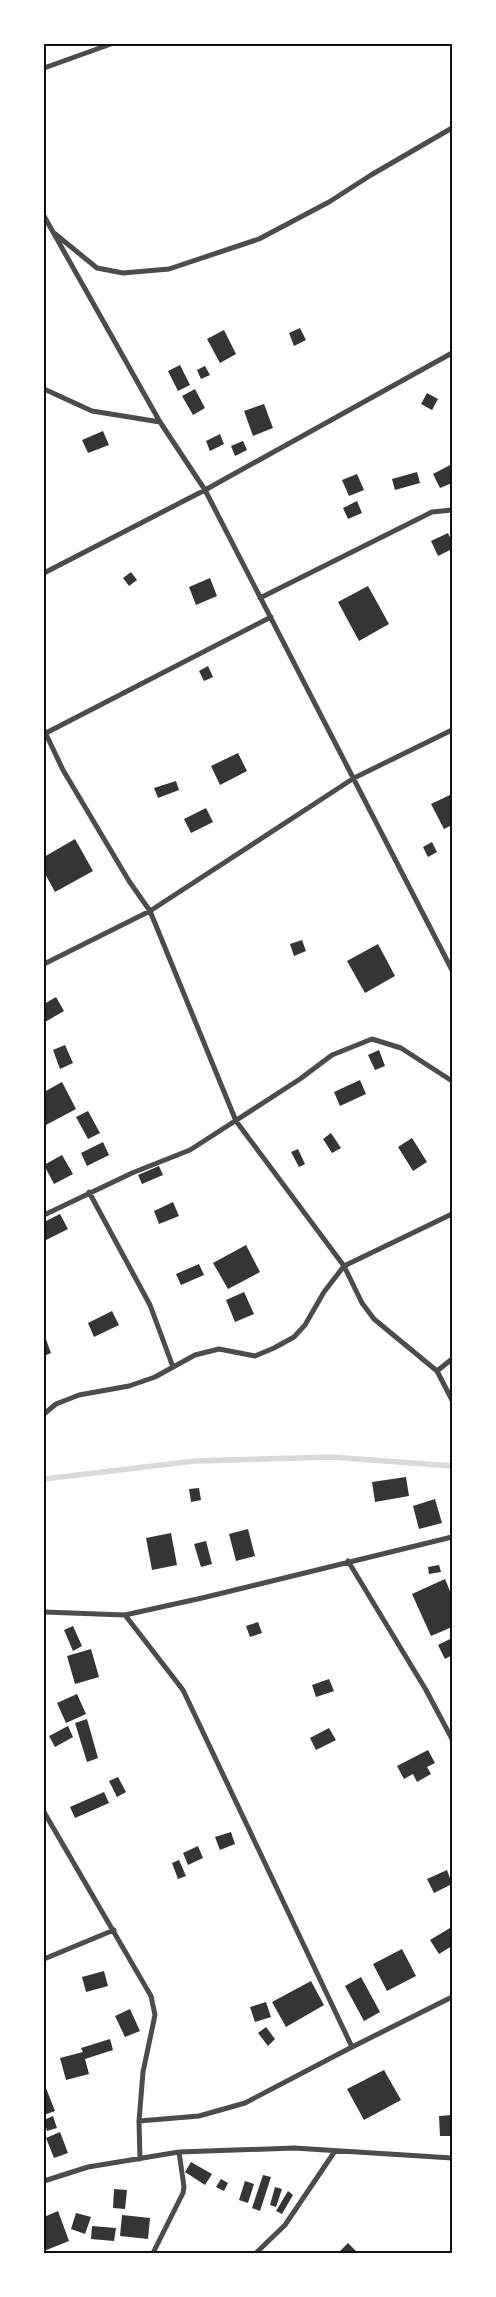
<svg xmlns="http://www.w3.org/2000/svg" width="496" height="2297" font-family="'Noto Sans',sans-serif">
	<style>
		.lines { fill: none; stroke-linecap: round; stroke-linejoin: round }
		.stream { stroke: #d9d9d9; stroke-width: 5.5 }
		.building { fill: #353535 }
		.minor { stroke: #4c4c4c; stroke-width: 5 }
		.neatline { fill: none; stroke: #111; stroke-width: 2 }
	</style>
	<rect width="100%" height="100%" fill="#fff"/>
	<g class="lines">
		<path class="stream" d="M44,1479L195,1461L331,1457L452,1466"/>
	</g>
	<path class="building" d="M300,328L306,340L294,346L289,333Z
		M224,330L236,354L220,363L207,339Z
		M180,365L190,385L178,391L168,371Z
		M205,366L210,375L201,379L197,370Z
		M195,389L205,408L193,415L182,396Z
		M427,393L438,399L432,410L421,404Z
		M264,404L273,428L253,436L244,411Z
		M103,431L109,445L88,453L82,440Z
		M220,434L224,444L210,451L206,441Z
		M243,441L247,450L235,456L231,446Z
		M452,464V483L440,488L433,474Z
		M417,472L420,483L395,490L392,479Z
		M357,474L364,490L349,496L342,480Z
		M357,501L362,513L348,519L343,508Z
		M448,533L452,542V549L438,556L431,541Z
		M131,572L137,580L129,586L123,578Z
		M210,578L217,596L196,605L189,587Z
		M368,586L389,624L359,641L338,602Z
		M208,666L213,677L204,681L199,671Z
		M238,753L247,771L220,785L211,766Z
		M176,781L179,790L158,798L154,788Z
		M452,794V825L444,829L431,804Z
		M206,808L213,822L191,833L184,819Z
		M75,839L93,871L55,892L44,872V857Z
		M432,842L437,852L428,857L423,847Z
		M302,940L306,951L294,956L290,944Z
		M378,944L395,976L365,993L347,961Z
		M56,997L64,1011L45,1022L44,1004Z
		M65,1045L73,1063L60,1069L53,1050Z
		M379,1050L385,1066L375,1070L368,1055Z
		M360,1080L366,1094L340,1106L334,1092Z
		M62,1082L76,1109L44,1126V1092Z
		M88,1111L100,1133L88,1139L76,1117Z
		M331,1133L341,1148L332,1153L323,1139Z
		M412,1138L427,1162L413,1171L398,1147Z
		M103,1142L109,1155L87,1166L81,1153Z
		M298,1149L305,1164L299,1167L291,1152Z
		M62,1155L73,1174L54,1184L44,1165Z
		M159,1166L163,1175L142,1184L138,1175Z
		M173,1202L179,1216L159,1224L154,1211Z
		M60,1214L68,1229L44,1241V1222Z
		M246,1245L260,1272L228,1289L213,1263Z
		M199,1264L204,1275L181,1285L176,1274Z
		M244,1292L254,1314L235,1322L226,1300Z
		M112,1311L119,1325L94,1337L88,1323Z
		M44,1334L51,1353L44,1356Z
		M406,1477L409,1496L375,1502L372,1482Z
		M199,1488L201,1500L191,1502L189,1489Z
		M435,1499L442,1523L419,1529L413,1506Z
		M248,1529L255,1556L236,1561L229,1534Z
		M171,1533L177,1565L152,1570L146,1538Z
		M206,1541L212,1564L201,1567L194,1544Z
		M439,1565L441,1572L429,1574L428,1567Z
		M445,1579L452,1596V1627L431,1636L412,1594Z
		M258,1622L262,1633L250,1637L246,1626Z
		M73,1626L82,1646L73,1651L64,1630Z
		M452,1638V1655L445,1659L438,1645Z
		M91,1649L99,1677L75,1684L67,1656Z
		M329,1679L334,1691L316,1697L312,1685Z
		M77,1694L86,1714L66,1723L57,1703Z
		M87,1719L98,1758L87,1762L75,1723Z
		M68,1726L73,1737L55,1747L49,1736Z
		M329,1728L336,1740L316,1750L310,1738Z
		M428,1750L435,1763L427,1767L431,1774L417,1782L413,1774L404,1779L397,1766Z
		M118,1777L126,1792L117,1797L109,1781Z
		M104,1792L109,1803L75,1818L70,1807Z
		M231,1832L235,1844L220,1850L215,1837Z
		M198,1846L203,1858L188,1865L183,1853Z
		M179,1860L186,1876L178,1879L172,1863Z
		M447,1870L452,1884L434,1893L427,1879Z
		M450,1928L452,1946L439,1954L430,1940Z
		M402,1949L416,1976L387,1991L373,1964Z
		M104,1971L108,1986L86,1992L82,1977Z
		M361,1977L380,2012L364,2021L345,1986Z
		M311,1981L324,2005L286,2027L272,2002Z
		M266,2002L271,2017L255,2022L250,2007Z
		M130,2009L140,2031L125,2037L115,2016Z
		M266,2027L275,2039L268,2046L258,2033Z
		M110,2039L113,2050L85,2059L89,2074L66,2080L60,2058L83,2052L81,2048Z
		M384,2070L401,2100L364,2120L347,2089Z
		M46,2088L55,2111L44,2115V2089Z
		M452,2115V2136H440L439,2116Z
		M53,2116L57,2128L47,2131L44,2120Z
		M60,2132L68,2153L54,2158L46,2138Z
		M191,2162L212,2174L205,2185L185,2172Z
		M263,2175L271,2177L260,2211L252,2208Z
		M221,2179L228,2183L224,2191L216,2187Z
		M245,2181L254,2184L248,2203L239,2200Z
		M275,2187L282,2189L276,2207L270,2205Z
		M114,2189L127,2190L125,2209L113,2208Z
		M288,2191L293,2195L282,2214L276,2211Z
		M58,2211L69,2241L44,2251V2217Z
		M76,2213L91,2217L85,2234L71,2229Z
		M122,2215L150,2218L148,2239L120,2236Z
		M92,2226L116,2228L114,2241L91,2239Z
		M348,2243L358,2253H338Z"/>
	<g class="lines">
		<path class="minor" d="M44,68L111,44
			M44,216L160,422L205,490L452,970
			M54,233L97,268L123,273L169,269L259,239L329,202L371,175L452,128
			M44,389L92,411L160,422
			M44,573L205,490L452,353
			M260,598L432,512L452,510
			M44,730L63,770L129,881L150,911L236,1121L344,1266L362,1303L374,1319L437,1371L452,1400
			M44,734L271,617
			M44,964L150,911L354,778L452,730
			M89,1192L150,1305L173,1367
			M44,1215L132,1173L190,1150L300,1079L332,1055L372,1039L401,1048L452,1081
			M437,1371L452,1359
			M44,1414L56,1404L79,1395L129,1386L155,1377L195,1355L219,1349L255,1356L274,1348L294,1337L305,1325L324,1292L344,1266L452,1214
			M348,1561L426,1690L452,1739
			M44,1612L125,1615L202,1598L452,1537
			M125,1615L183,1690L352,2047
			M44,1812L151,1996L155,2015L143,2072L139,2121L140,2159
			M44,1959L114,1930
			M139,2121L199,2116L245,2103L352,2047L452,1997
			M44,2181L88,2167L179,2152L294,2148L452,2158
			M153,2253L183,2193L184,2187L179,2152
			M256,2253L285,2225L335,2151"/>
	</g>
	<rect width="496" height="2297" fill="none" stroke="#ffffff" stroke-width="90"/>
	<rect x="45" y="45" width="406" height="2207" class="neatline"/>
</svg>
